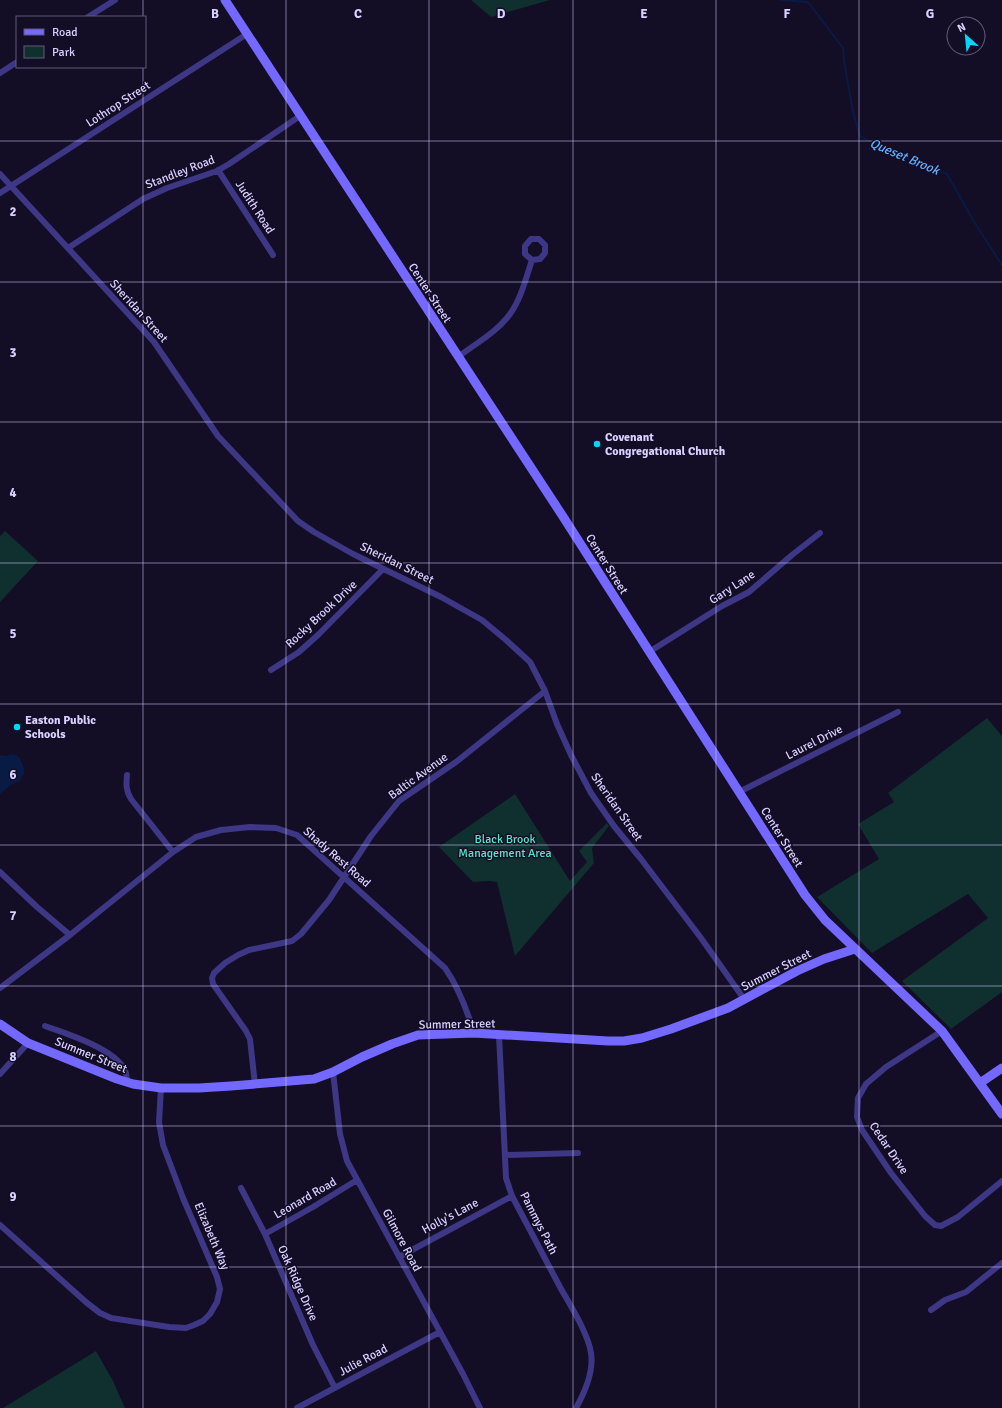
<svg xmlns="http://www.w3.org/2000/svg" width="1002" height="1408" font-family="Signika,sans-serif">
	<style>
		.green { fill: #102f2f }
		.water { fill: #081b44 }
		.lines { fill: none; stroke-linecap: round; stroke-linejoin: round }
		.stream { stroke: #081b44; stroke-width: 2 }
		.street { stroke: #3d3786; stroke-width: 6 }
		.secondary { stroke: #7368ff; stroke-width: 9 }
		.grid { fill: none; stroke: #d9d1ff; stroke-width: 1; stroke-opacity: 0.55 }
		.poi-dot { fill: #00d7fc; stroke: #130d25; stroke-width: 1.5 }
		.labels { text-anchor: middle; stroke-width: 3; stroke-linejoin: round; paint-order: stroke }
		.street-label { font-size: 12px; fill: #d9d1ff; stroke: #130d25 }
		.poi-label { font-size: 12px; font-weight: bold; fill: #d9d1ff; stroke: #130d25; text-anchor: start }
		.park-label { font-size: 12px; fill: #58e4c8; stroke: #130d25 }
		.water-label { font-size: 13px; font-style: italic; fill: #5faeff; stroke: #130d25 }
		.grid-label { font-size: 13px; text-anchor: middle; font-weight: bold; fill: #d9d1ff; stroke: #130d25; stroke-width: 3; stroke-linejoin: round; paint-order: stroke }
	</style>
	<rect width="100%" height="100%" fill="#130d25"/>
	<path class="green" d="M471,0H550L491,17Z
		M5,531L38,561L0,602V536Z
		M987,718L1002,736V992L951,1029L902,981L988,918L968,894L872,953L817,897L879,859L858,824L894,802L888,793Z
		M515,794L570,881L587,862L579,851L607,823L609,826L592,848L594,863L515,956L497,882L489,881L473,882L439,847Z
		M96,1351L113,1381L125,1408H3Z"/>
	<path class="water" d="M11,754L16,755L20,758L24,768V774L20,781L12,784L0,794V755L6,756Z"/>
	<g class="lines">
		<path class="stream" d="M781,0L808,2L843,48L844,61L853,112L860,136C888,152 917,164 947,174L973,220L1002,265"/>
		<path class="street" d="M88,17L115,0
			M0,73L17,62
			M218,170L273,255
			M0,174L154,342L218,436L298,521L314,532L353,554L441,597L482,620L506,640L530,662L545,691L557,724L571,755L591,793L614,826L641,859L701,938L744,999
			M0,193L247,34
			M68,248L143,199L167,188L217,171L229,164L300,116
			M458,357C475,344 497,332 510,314C521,299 526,278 532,260L525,254V246L531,239H539L545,245V253L540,259L532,260
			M649,652L722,606L749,592L792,555L820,533
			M271,670L299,652L319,634L383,569
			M127,775C126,785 126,791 131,799L173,852
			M739,792L898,712
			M0,872L37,907L70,935
			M0,988L70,935L173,852L196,837L221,830L250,827L276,828L297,835L445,968C459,988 467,1010 474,1033
			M45,1026C65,1033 134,1054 126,1082
			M942,1031L886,1067L866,1084L858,1098L857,1117L862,1130L891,1173L925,1216L935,1225L941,1226L958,1217L1002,1181
			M499,1035L506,1178L512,1196C528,1226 544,1257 560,1287C570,1305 588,1333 591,1353C594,1372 585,1392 576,1408
			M333,1072L340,1134L347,1161L463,1374L480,1408
			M0,1074L28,1043
			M255,1085L250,1039L246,1031L213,984L212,978L214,973L225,963L238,955L249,950L292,941L301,934L329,900L371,836L399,801L456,762L545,691
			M505,1155L578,1153
			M241,1188L265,1234L313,1345L335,1388
			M0,1225L87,1303L100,1313L111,1318L169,1327L186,1328L194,1325L203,1321L210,1314L217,1302L220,1289L217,1277L183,1198L163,1145L159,1122L161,1088
			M265,1234L313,1207L357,1180
			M399,1257L512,1196
			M931,1310L945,1300L966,1292L1002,1263
			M297,1408L440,1332"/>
		<path class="secondary" d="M225,0L562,515L805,895L825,920L942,1031L1002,1114
			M0,1024L28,1043L117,1079L133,1084L161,1088H199L231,1086L314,1079L333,1072L362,1057L392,1044L418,1035L474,1033L608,1041H624L642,1038L671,1029L728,1008L797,971L824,959L855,949
			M980,1083L1002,1068"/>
	</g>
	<path class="grid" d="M143,0V17M286,0V1408M429,0V1408M573,0V1408M716,0V1408M859,0V1408M143,67V1408M0,141H1002M0,282H1002M0,422H1002M0,563H1002M0,704H1002M0,845H1002M0,986H1002M0,1126H1002M0,1267H1002"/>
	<g class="poi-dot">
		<circle cx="597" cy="444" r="4"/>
		<circle cx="17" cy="727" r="4"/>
	</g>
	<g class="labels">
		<g class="street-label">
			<text transform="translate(118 104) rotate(-33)" y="4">Lothrop Street</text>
			<text transform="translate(180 172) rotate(-21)" y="4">Standley Road</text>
			<text transform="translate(255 207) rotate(57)" y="4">Judith Road</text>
			<text transform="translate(430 293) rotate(57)" y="4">Center Street</text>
			<text transform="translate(139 311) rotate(48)" y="4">Sheridan Street</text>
			<text transform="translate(397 563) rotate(26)" y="4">Sheridan Street</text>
			<text transform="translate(607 564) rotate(58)" y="4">Center Street</text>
			<text transform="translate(732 587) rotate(-33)" y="4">Gary Lane</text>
			<text transform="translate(321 614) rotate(-43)" y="4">Rocky Brook Drive</text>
			<text transform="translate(814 742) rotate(-27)" y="4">Laurel Drive</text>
			<text transform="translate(418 776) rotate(-36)" y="4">Baltic Avenue</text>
			<text transform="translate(617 807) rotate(55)" y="4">Sheridan Street</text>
			<text transform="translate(782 837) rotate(58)" y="4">Center Street</text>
			<text transform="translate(337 857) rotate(41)" y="4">Shady Rest Road</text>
			<text transform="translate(776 970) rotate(-27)" y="4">Summer Street</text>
			<text transform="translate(457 1024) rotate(-1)" y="4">Summer Street</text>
			<text transform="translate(91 1055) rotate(22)" y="4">Summer Street</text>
			<text transform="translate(889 1148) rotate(56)" y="4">Cedar Drive</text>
			<text transform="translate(305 1198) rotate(-30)" y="4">Leonard Road</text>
			<text transform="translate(450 1216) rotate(-28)" y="4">Holly's Lane</text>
			<text transform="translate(539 1223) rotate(63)" y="4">Pammys Path</text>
			<text transform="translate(212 1236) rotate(67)" y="4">Elizabeth Way</text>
			<text transform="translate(402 1240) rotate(62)" y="4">Gilmore Road</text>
			<text transform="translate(298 1283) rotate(66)" y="4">Oak Ridge Drive</text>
			<text transform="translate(363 1360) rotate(-28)" y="4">Julie Road</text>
		</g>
		<g class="poi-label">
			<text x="605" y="441">Covenant<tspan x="605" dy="14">Congregational Church</tspan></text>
			<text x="25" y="724">Easton Public<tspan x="25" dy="14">Schools</tspan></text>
		</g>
		<g class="park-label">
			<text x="505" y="843">Black Brook<tspan x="505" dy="14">Management Area</tspan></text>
		</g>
		<g class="water-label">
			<text transform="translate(905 156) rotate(23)" y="5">Queset Brook</text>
		</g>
	</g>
	<g class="grid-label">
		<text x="215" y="18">B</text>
		<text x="358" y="18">C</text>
		<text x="501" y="18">D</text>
		<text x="644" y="18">E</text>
		<text x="787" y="18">F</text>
		<text x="930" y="18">G</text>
		<text x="13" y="216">2</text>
		<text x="13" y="357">3</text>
		<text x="13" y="497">4</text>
		<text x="13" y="638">5</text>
		<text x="13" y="779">6</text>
		<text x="13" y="920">7</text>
		<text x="13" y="1061">8</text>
		<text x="13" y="1201">9</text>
	</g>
	<rect x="16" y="16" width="130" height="52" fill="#130d25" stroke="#625b7c"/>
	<rect x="24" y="29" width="20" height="6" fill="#7368ff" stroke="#625b7c"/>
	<text x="52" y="36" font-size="12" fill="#d9d1ff">Road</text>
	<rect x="24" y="46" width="20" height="12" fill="#102f2f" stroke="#625b7c"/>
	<text x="52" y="56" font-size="12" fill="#d9d1ff">Park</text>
	<g transform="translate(966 36) rotate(333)"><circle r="19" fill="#130d25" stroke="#625b7c"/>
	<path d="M0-3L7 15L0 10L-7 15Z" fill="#00d7fc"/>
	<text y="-6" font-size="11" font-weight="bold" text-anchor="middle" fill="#d9d1ff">N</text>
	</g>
</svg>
